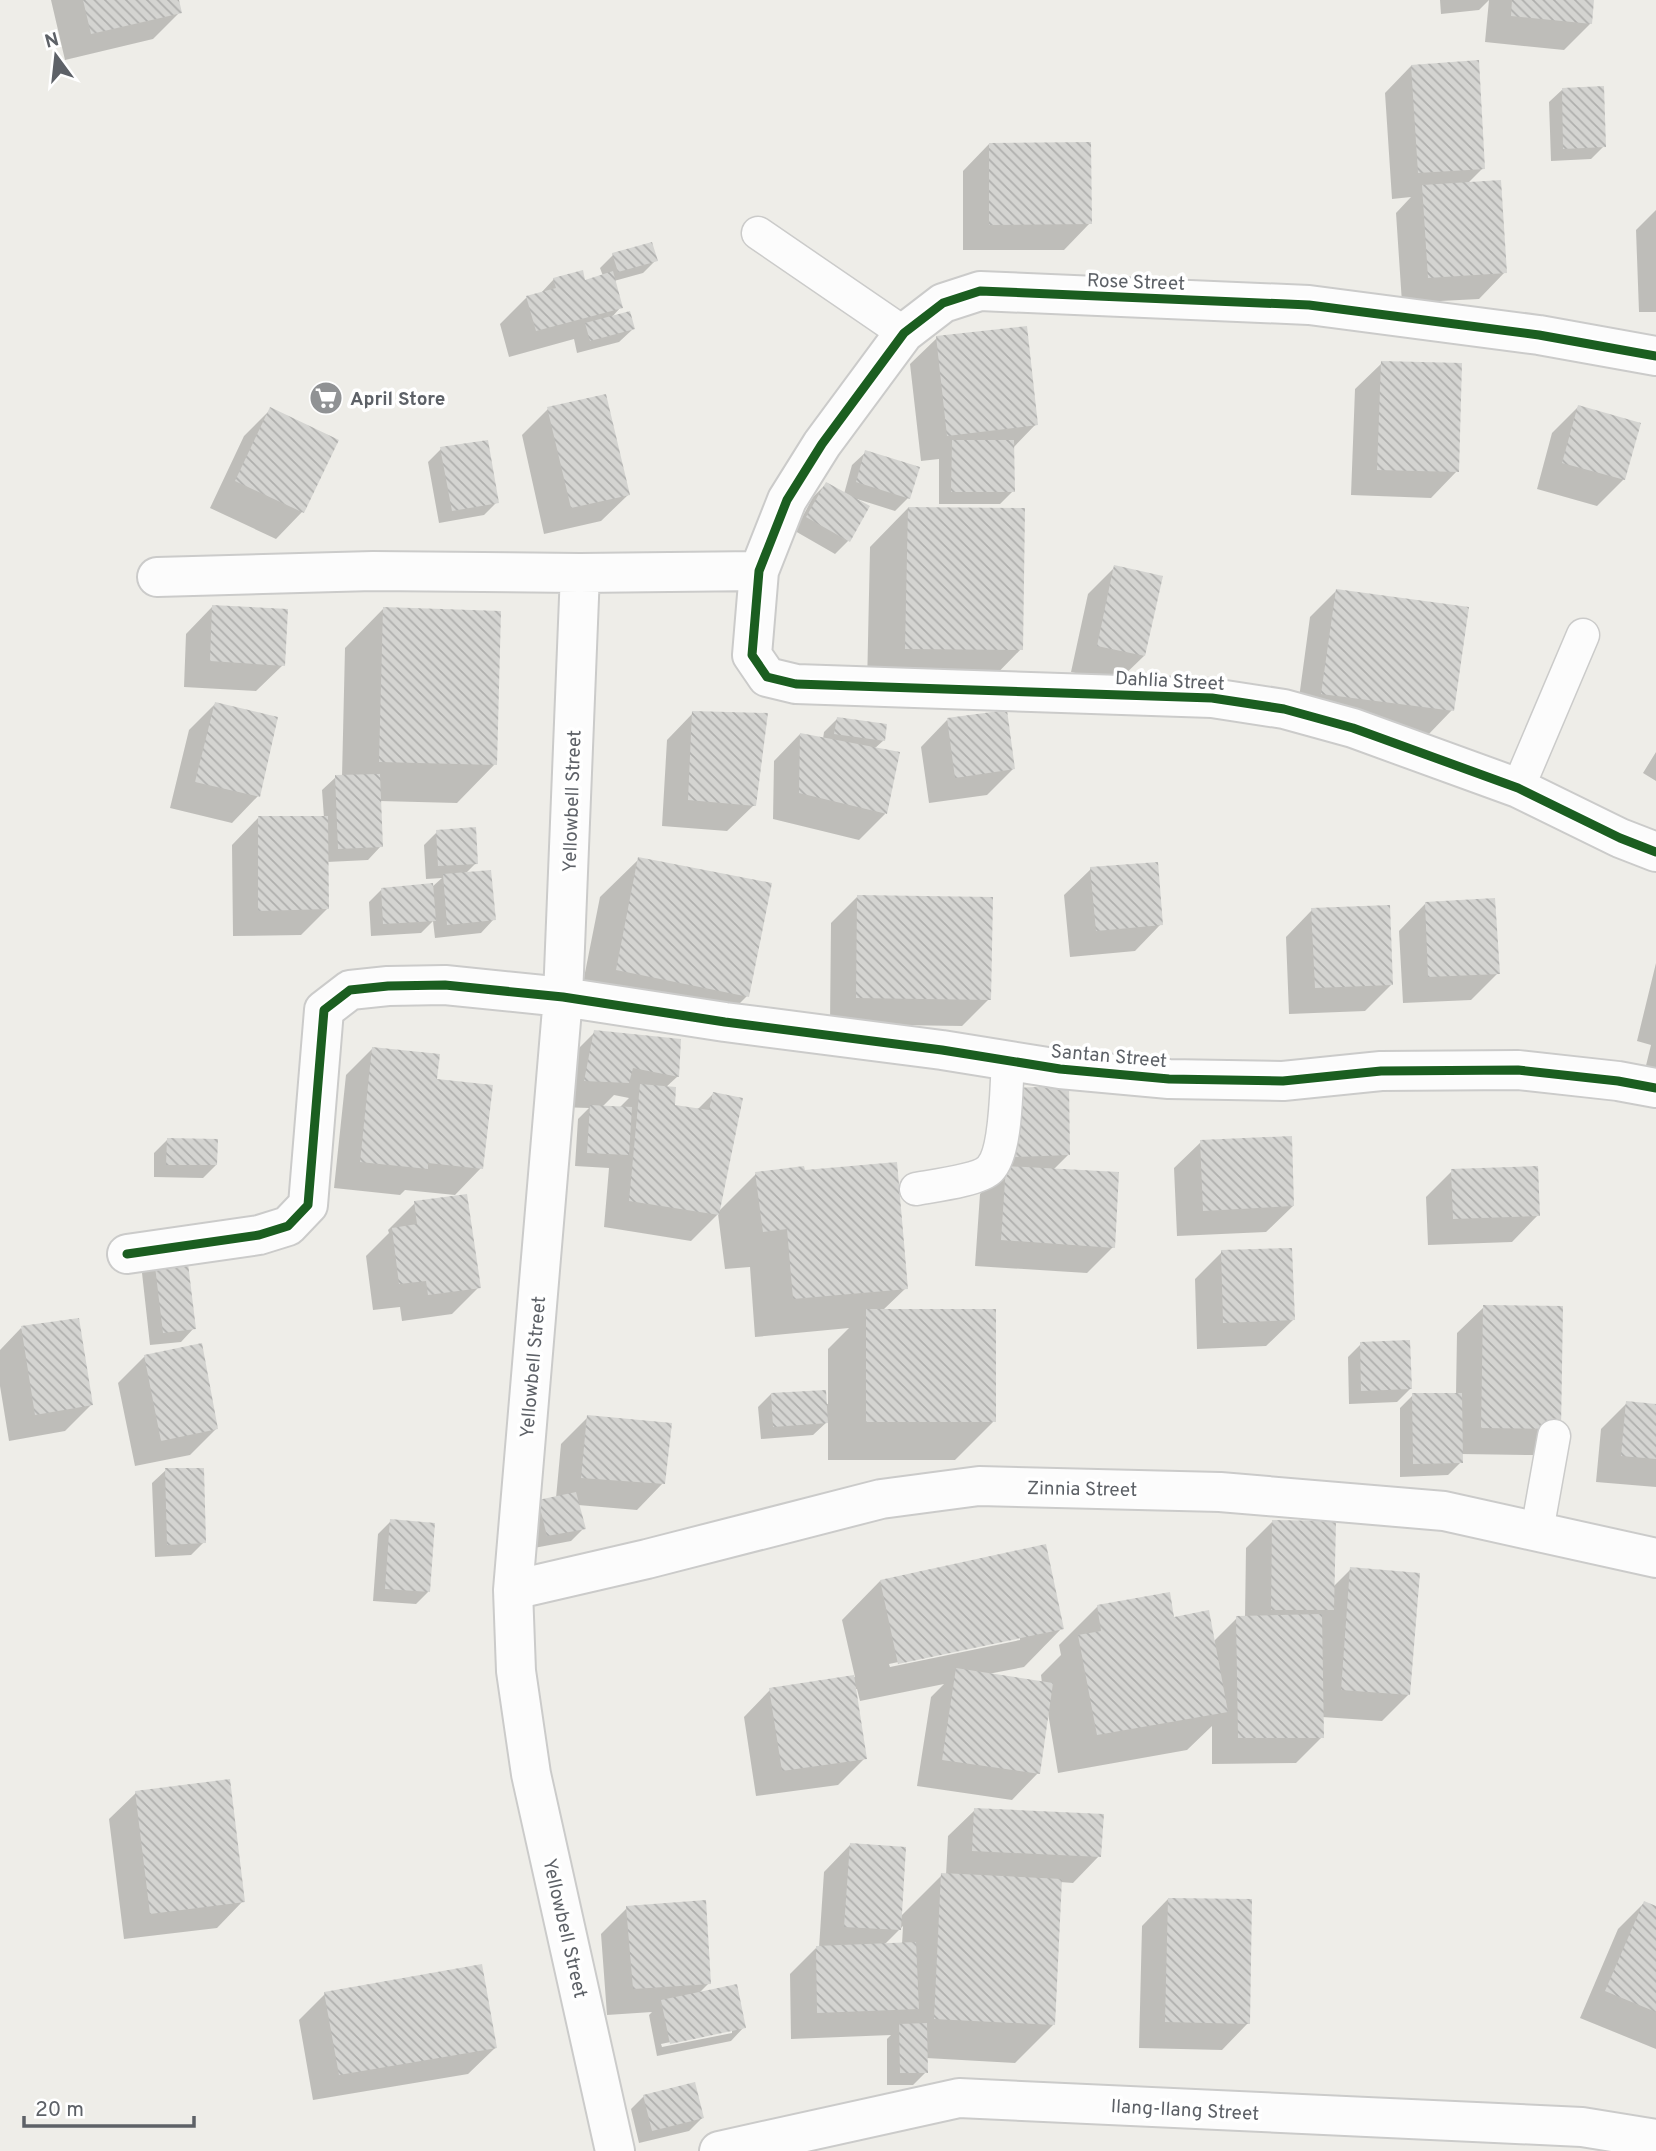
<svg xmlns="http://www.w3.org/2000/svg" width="1656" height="2151" font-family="Overpass,sans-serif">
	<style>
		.shadow { fill: #0003; fill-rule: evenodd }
		.building { fill: url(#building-back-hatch) }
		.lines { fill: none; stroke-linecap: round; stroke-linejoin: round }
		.lane-casing { stroke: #cbcbca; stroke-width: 35 }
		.street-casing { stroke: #cbcbca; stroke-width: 42 }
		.lane { stroke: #fcfcfc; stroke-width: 32 }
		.street { stroke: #fcfcfc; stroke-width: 38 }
		.cycleway-casing { stroke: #fff; stroke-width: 13 }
		.cycleway { stroke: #1b5e20; stroke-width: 9 }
		.labels { text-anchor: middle; stroke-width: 7; stroke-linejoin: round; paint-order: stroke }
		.street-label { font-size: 19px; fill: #5d6167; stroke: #fff }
		.poi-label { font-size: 19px; font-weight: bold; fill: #5d6167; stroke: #fff; text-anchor: start }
	</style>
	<defs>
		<pattern id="building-back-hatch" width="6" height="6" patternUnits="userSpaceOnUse" patternTransform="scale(1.75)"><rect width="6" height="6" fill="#d4d4d1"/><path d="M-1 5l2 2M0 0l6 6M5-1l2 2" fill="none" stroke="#afafad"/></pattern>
	</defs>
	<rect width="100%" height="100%" fill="#eeede8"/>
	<path class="shadow" d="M51,0H177L180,12L153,39L65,60Z
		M1440,0H1489L1479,10L1441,14Z
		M1489,0H1593L1591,23L1564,50L1485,42Z
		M1411,66L1483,168L1467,184L1505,272L1479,299L1402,303L1396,213L1411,197L1392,199L1385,93Z
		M1563,89L1604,146L1591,159L1551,161L1549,102Z
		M989,144L1090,223L1064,250H963V171Z
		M1656,210V312H1639L1636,230Z
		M613,255L656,260L643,273L614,281L621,307L611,318L633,329L619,342L577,353L574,339L509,357L500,324L527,297L540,294L554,279L584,282L603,276L600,268Z
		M937,338L1036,424L1013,448V491L1000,504H939V459L921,461L910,364Z
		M1382,363L1457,471L1431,498L1351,495L1355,389Z
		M1578,407L1624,479L1597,506L1537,489L1552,433Z
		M271,409L336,440L302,512L276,539L210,508L244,436Z
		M548,409L628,495L601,521L544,534L522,435Z
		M441,449L497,502L484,515L439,523L428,462Z
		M866,452L908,498L895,511L857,499L848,541L835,554L795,531L813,497L826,484L844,494L852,465Z
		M908,508L1021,649L983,688L867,687L870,547Z
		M1115,567L1144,656L1117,682L1071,672L1088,594Z
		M1336,591L1452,710L1426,737L1296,720L1310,617Z
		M212,607L283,665L256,691L184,687L186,634Z
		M383,609L495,764L457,803L379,801L381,846L368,860L327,862V909L301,935L233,936L232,845L258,818H324L322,790L336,777H342L345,648Z
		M215,704L258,796L232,823L170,808L189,730Z
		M693,713L754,805L727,831L662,826L667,740Z
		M838,718L884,740L874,749L885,814L859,840L773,819L774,761L800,734L823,739L824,732Z
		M947,720L1013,769L987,795L929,803L921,747Z
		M1656,752V781L1643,773Z
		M437,832L476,863L465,874L494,919L481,933L435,938L433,921L421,933L371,936L369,902L382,889L432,887L442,878L426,879L424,845Z
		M639,859L747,996L709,1034L578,1008L600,897Z
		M1091,869L1161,924L1135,951L1070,957L1064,895Z
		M858,896L989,999L962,1026L830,1024L831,923Z
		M1425,904L1498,973L1471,1000L1403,1003L1399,931Z
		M1312,910L1392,984L1365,1011L1289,1014L1286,937Z
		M1656,963V1072L1641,1086L1651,1045L1637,1041Z
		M595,1032L678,1076L665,1088L673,1107L697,1110L713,1094L718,1212L756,1174L906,1288L883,1310L994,1421L955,1460H828V1421L813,1435L761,1439L758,1407L771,1394L828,1404V1349L849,1328L755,1337L750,1267L725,1269L718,1214L691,1241L604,1227L609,1168L575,1166L578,1119L589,1108L558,1107L568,1059ZM614,1095L629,1098L619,1108L602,1107Z
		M372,1049L435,1081L481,1168L455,1195L405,1190L400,1195L334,1188L346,1075Z
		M1013,1090L1068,1155L1053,1170L1113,1247L1087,1273L975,1266L980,1194L991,1182L988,1183L987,1116Z
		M167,1140L216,1165L203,1178L154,1177V1153Z
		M1201,1142L1293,1206L1266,1232L1177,1236L1174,1168Z
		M1452,1171L1538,1215L1512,1242L1428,1245L1426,1197Z
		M415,1203L479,1287L452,1314L402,1321L400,1307L373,1310L366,1256L389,1233L388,1230Z
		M1222,1252L1293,1320L1266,1346L1197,1349L1195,1279Z
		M155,1260L194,1328L181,1342L150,1345L142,1273Z
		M1484,1307L1559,1429L1533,1455L1461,1454V1462L1448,1475L1400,1477V1408L1413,1395L1456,1394L1457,1333Z
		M21,1328L91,1405L65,1431L9,1441L0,1386V1350Z
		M1361,1344L1410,1389L1397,1402L1349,1404L1348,1357Z
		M145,1356L216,1429L190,1455L135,1466L118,1383Z
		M1627,1403L1656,1405V1487L1596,1482L1601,1429Z
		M588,1417L663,1483L637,1510L578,1505L584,1528L571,1541L534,1548L539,1501L556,1498L561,1444Z
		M166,1470L204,1542L191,1555L155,1557L152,1483Z
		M391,1521L429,1591L416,1604L373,1601L378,1534Z
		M1273,1521L1333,1587L1351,1569L1409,1694L1382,1721L1322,1717V1737L1296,1763L1212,1764V1726L1187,1750L1058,1773L1048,1713L1038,1773L1012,1800L917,1786L931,1697L944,1684L860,1701L857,1689H854L865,1758L838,1785L756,1796L744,1717L770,1690L855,1677L842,1620L880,1581L1062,1628L1024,1667L988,1674L1042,1683L1041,1675L1061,1655L1059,1645L1098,1606L1173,1619L1213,1642L1237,1618L1245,1617L1246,1548ZM1020,1636V1640L890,1667L889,1664Z
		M136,1793L243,1901L217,1928L124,1939L109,1819Z
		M975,1810L1099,1856L1073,1883L1060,1882L1053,2025L1015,2063L926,2058V2072L913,2085H887V2039L891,2035L791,2039L790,1974L816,1948H819L824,1872L850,1845L900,1917L942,1875H946L948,1836ZM903,1926L902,1944L884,1945Z
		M1168,1899L1248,2023L1222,2050L1139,2048L1142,1926Z
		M1644,1903L1656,1908V2049L1580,2018L1618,1929Z
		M627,1908L709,1983L698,1994L744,2027L731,2041L657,2056L649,2015L652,2012L607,2015L601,1934ZM732,2029V2033L662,2047L661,2044Z
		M325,1994L495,2048L468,2074L313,2100L299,2020Z
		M644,2096L702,2118L689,2131L639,2143L631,2109Z"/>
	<path class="building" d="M83,0H179L182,13L91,34Z
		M1512,0H1594L1592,24L1511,16Z
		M1479,60L1485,169L1418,173L1411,65Z
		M1604,86L1606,147L1563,149L1562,88Z
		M1091,142L1092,224L989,225V143Z
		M1501,180L1507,273L1428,278L1422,185Z
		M652,242L658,261L618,272L612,253Z
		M583,270L585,280L613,271L623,308L536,331L526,296L556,288L553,278Z
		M630,311L635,329L590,341L585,323Z
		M1027,326L1038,425L947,436L936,336Z
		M1381,361L1462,363L1459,472L1377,470Z
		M606,394L630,495L571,508L547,407Z
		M1578,405L1641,423L1625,480L1562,463Z
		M270,407L339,440L304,513L235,481Z
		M488,440L499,503L452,511L440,447Z
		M952,440H1014L1015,492H951Z
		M865,450L920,467L910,499L856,482Z
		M826,482L870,506L850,542L806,517Z
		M908,507L1025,508L1023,650L905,649Z
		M1114,565L1163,576L1145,656L1097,646Z
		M1336,589L1469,607L1454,711L1321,694Z
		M212,605L288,609L285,666L210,661Z
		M383,607L501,611L497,765L379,762Z
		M215,702L278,717L260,797L195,782Z
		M1007,710L1015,769L955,778L947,718Z
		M692,711L768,713L756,806L688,800Z
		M837,717L887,724L885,741L834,734Z
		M800,733L900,752L887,814L799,793Z
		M380,774L383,847L338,849L335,775Z
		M258,816H328L329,909L258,911Z
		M476,827L478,864L438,866L436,830Z
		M638,857L772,883L749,997L616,970Z
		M1158,862L1163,925L1096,931L1090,867Z
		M491,870L496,920L447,925L443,874Z
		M433,883L436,921L383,924L381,888Z
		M857,895L993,897L991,1000L856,998Z
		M1495,898L1500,974L1428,977L1425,902Z
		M1390,905L1393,985L1315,988L1311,908Z
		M594,1030L681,1039L679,1077L633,1068L629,1083L584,1081Z
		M372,1047L440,1054L437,1079L493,1085L483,1169L428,1163V1169L360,1162Z
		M640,1084L676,1087L675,1105L709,1110L713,1092L743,1098L719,1215L629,1201Z
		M1069,1086L1070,1155L1014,1157L1012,1088Z
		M590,1105L632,1107L629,1155L587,1153Z
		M1292,1136L1294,1206L1203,1211L1200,1140Z
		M167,1138L218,1139L217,1165H166Z
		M897,1162L908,1289L793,1299L787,1229L763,1232L755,1172L804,1166L805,1170Z
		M1006,1166L1119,1172L1115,1248L1001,1240Z
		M1538,1166L1540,1216L1453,1219L1451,1169Z
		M467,1194L481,1288L428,1295L426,1281L399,1284L392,1228L417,1224L414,1201Z
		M1292,1248L1295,1320L1223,1323L1221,1250Z
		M187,1255L196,1329L163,1333L154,1258Z
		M1483,1305L1563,1306L1561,1429L1481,1428Z
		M866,1309H996V1422H866Z
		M79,1318L93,1405L35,1415L21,1326Z
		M1410,1340L1412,1389L1361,1391L1360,1342Z
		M202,1343L218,1429L161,1441L144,1355Z
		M826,1390L828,1423L773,1427L771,1393Z
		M1412,1393H1462L1463,1463L1413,1464Z
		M1626,1401L1656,1404V1459L1621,1456Z
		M587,1415L672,1423L665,1484L581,1478Z
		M165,1468H204L206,1543L167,1545Z
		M576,1492L586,1529L547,1536L538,1500Z
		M390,1519L435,1523L430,1592L385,1589Z
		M1272,1520L1336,1521L1334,1610H1271Z
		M1046,1544L1064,1629L898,1664L880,1580Z
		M1350,1567L1420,1573L1410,1695L1341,1690Z
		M1170,1592L1174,1617L1209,1610L1228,1712L1097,1735L1078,1635L1101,1631L1097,1605Z
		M1322,1614L1324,1738H1238L1236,1616Z
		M956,1668L1053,1683L1040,1774L942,1760Z
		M854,1675L867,1759L782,1771L769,1688Z
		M230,1779L245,1902L150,1914L135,1791Z
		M974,1808L1104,1814L1101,1857L972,1851Z
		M850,1843L906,1847L901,1930L844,1927Z
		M941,1873L1062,1879L1055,2025L934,2019Z
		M1168,1898L1252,1899L1250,2024L1165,2022Z
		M706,1900L711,1984L633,1989L626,1906Z
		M1644,1901L1656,1906V2012L1605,1991Z
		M916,1942L919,2009L817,2013L816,1946Z
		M482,1964L497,2048L339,2075L324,1992Z
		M737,1984L746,2028L670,2044L661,2000Z
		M927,2023L928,2073H900L899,2024Z
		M695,2082L704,2118L652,2131L643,2095Z"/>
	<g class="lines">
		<defs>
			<path id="lane" d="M758,233L904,333
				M1518,788L1583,635
				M916,1189C932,1186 980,1180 990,1169C1007,1152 1006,1086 1008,1061
				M1537,1531L1554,1436"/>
			<path id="street" d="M1656,356L1539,335L1309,305L980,291L943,303L904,333L822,444L787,500L759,571L752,655L767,677L796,684L1212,698L1284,709L1353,728L1518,788L1620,838L1656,852
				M580,573L563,997L513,1590L516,1671L531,1774L615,2151
				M157,577L373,571L580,573L759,571
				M127,1254L259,1235L288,1226L308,1205L324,1010L350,990L388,986L445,985L563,997L725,1022L942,1050L1060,1069L1169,1079L1283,1081L1381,1071L1518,1070L1618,1081L1656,1088
				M513,1590L647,1559L881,1499L979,1486L1220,1492L1444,1511L1656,1558
				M719,2151L959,2098L1582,2127L1656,2139"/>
		</defs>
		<use href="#lane" class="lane-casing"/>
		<use href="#street" class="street-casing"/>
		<use href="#lane" class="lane"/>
		<use href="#street" class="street"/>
		<defs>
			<path id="cycleway" d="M1656,356L1539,335L1309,305L980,291L943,303L904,333L822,444L787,500L759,571L752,655L767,677L796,684L1212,698L1284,709L1353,728L1518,788L1620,838L1656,852
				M127,1254L259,1235L288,1226L308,1205L324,1010L350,990L388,986L445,985L563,997L725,1022L942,1050L1060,1069L1169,1079L1283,1081L1381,1071L1518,1070L1618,1081L1656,1088"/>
		</defs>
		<use href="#cycleway" class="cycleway-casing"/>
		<use href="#cycleway" class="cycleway"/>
	</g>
	<defs>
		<symbol id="supermarket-disc" viewBox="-11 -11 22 22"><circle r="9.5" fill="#909294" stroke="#fff"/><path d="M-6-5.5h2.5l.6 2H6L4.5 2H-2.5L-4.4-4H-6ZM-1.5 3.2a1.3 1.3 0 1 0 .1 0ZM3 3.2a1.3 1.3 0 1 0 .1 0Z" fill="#fff"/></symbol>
	</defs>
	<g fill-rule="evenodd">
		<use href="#supermarket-disc" x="307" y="379" width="38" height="38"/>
	</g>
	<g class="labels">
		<g class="street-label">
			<text transform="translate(1136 281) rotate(2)" y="7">Rose Street</text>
			<text transform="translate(1170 680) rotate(3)" y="7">Dahlia Street</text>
			<text transform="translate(571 801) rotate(-88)" y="7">Yellowbell Street</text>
			<text transform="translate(1109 1055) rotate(5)" y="7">Santan Street</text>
			<text transform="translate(532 1367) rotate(-85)" y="7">Yellowbell Street</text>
			<text transform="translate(1082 1488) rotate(1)" y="7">Zinnia Street</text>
			<text transform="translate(566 1928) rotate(77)" y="7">Yellowbell Street</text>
			<text transform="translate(1185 2109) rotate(3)" y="7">Ilang-Ilang Street</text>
		</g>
		<g class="poi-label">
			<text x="350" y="405">April Store</text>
		</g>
	</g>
	<g transform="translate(56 56) rotate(345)" stroke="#ffffff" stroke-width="5" paint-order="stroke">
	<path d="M0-5L12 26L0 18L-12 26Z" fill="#5d6167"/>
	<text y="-10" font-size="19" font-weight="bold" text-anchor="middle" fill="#5d6167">N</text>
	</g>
	<path d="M24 2116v10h170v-10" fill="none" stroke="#5d6167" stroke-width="3.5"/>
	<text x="35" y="2116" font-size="21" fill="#5d6167" stroke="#ffffff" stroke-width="5" paint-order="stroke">20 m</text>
</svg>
